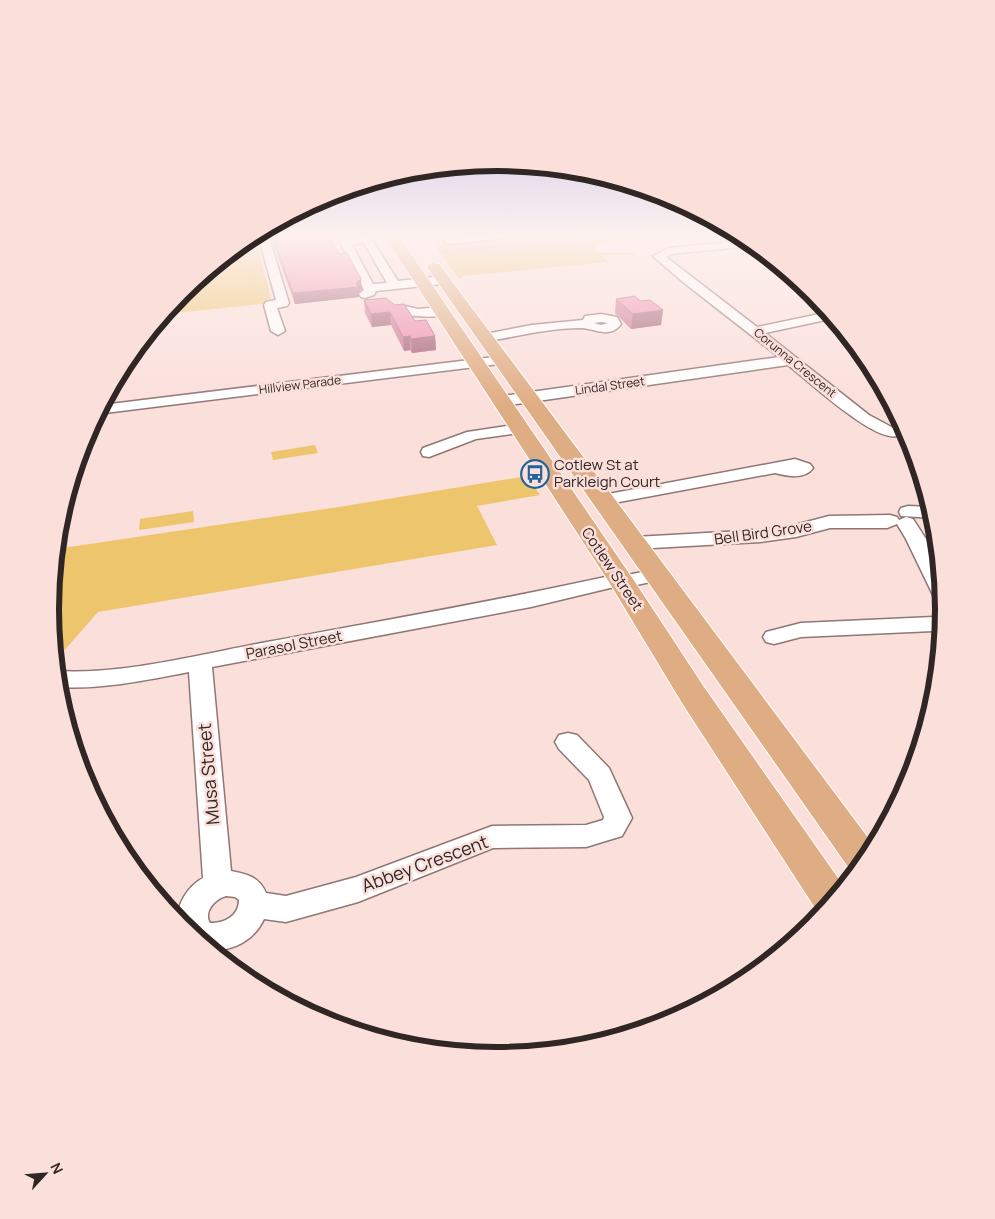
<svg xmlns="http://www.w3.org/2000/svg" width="995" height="1219" font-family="Manrope,sans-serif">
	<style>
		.green { fill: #edc56c }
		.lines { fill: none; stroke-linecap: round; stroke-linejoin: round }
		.stream { stroke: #e59ad9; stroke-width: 2.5 }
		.minor-casing { stroke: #8f7773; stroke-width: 3 }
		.major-casing { stroke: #fff; stroke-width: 2 }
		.minor { fill: #fff; fill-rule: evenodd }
		.major { fill: #dfad83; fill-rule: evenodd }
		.wall { fill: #cc7993 }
		.shaded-wall { fill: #a66378 }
		.building { fill: #ed8dab; stroke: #a66378 }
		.labels { text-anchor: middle; stroke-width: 5; stroke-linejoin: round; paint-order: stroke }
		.far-street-label { font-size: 12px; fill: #302624; stroke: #fbdfdb }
		.poi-label { font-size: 15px; fill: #302624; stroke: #fbdfdb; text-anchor: start }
		.street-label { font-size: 15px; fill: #302624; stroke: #fbdfdb }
		.near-street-label { font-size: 18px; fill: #302624; stroke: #fbdfdb }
		.rim { fill: none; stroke: #302624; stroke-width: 6 }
	</style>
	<rect width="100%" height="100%" fill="#fbdfdb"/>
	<path class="green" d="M255,235L272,303L164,314L181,293L249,237Z
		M513,235H670L603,242L594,249L599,253H636L637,255H601L608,262L463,276L459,279L437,249L440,248L437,243Z
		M315,445L318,453L273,460L271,452Z
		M527,476L540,495L477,506L497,545L98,612L55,661L50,609L56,549L339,507Z
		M193,511L194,522L139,530L140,519Z"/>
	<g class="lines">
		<path class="stream" d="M443,252L633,235"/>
		<defs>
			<path id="minor" d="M258,235H268L289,303L287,306L277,308L285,331L278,335L271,331L264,305L266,302L276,300Z
				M359,235H369L398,281L442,276L448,280L442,284L376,291L374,295L365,298L361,297L359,294L364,290L340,242L345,239L360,237ZM364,243L387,283L373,284L352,245Z
				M473,235H511L506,238L449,244L444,241L449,238Z
				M749,240L786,271L779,270L742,247L671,254L666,257L757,327L829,312L835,318L765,333L869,415L897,430L899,433L897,436C874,442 808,381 788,365L502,406L497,404L494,401L497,398L502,396L779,357L683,282L653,256L669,248Z
				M405,306L418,309L441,307L447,311C437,322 410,313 397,316L391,312L393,309Z
				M601,314L617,317L621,324C610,339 596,329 582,328C550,328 517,336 485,342L478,338L485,334L532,325L583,320L585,316ZM601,322L608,323L601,325L594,323Z
				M502,356L507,357L509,360L507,363L97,414L102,405Z
				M520,424L526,426L528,429L526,432L476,439L429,457L423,456L421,452L423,448L467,432Z
				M795,459L810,464L813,468C804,480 787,476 775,473L603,505L597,504L594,500L597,496L603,495Z
				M908,506L932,507L935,518L901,516L899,512L901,508Z
				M890,515L897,517L899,520L906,517L913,519L926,539L941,570L944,603L937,602L934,597L906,539L897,524L887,528H830L796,537L760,542L635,549L628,547L625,543L628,539L635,537L760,530L795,525L829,516Z
				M658,569L665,571L668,575L665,579L622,588H610L531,607L212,667L231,871C247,874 259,877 266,893L286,896L356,877L492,826L586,825L603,820L604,817L589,780L559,749L555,742L559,735L568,733L577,735L609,768L632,818L622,836L586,847L493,848L358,902L286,922L264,919C254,940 235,950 211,951L178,922C176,905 188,886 203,878L189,672C146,680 101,690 58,687L57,671C124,675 201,654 267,642C382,621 496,601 610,576H622ZM226,896L235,897L239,900C239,916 225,923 210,923C203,912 215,899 226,896Z
				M933,617L941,619L944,624L941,629L933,631L801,637L774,644L766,642L763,637L766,632L801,623Z"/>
			<path id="major" d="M384,235H398L635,582L704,687L845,888L823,915L819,914L682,703L609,582Z
				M434,263L439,264L875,847L869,858L856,875L853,874L427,267L429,264Z"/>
		</defs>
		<use href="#minor" class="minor-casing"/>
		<use href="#major" class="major-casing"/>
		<use href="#minor" class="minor"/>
		<use href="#major" class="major"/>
	</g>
	<path class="wall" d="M270,235H350V236L332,240L339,254L362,289L359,292V297L295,304Z
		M616,299L640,301L663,310L661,325L631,329L615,313Z
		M364,300L415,321L435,336L436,350L412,353L410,350L404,351L391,325L372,327L365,313Z"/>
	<path class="shaded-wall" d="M328,235H350V236L328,240Z
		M361,279L362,289L359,292V297L295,304L293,293L356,283Z
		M663,310L661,325L631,329L633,314Z
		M390,312L391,325L372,327L371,314Z
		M410,336V350L404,351L403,337Z
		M435,336L436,350L412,353L411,339Z"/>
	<path class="building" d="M272,235H329L339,254L347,253L361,279L356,283L358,287L293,293Z
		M635,296L640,301L650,300L663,310L633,314L616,299Z
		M386,298L395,305L404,304L415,321L426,320L435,336L411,339L410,336L403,337L390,312L371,314L364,300Z"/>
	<linearGradient id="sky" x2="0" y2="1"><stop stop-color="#a7aae2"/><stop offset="0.58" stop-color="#fdf1ef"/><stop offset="1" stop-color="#fdf1ef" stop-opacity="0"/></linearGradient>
	<rect width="995" height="406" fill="url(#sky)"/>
	<defs>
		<symbol id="bus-ring" viewBox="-11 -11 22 22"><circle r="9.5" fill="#fbdfdb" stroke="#226499" stroke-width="1.5"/><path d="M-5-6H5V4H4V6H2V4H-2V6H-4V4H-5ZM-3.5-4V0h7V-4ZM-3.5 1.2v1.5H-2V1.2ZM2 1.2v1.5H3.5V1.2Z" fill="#226499"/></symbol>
	</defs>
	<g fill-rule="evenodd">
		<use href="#bus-ring" x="519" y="458" width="32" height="32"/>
	</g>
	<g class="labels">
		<g class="far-street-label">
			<text transform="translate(795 363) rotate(39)" y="4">Corunna Crescent</text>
			<text transform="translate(300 385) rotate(-7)" y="4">Hillview Parade</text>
			<text transform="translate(610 386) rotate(-8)" y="4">Lindal Street</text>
		</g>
		<g class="poi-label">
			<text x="554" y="470">Cotlew St at<tspan x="554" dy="17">Parkleigh Court</tspan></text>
		</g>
		<g class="street-label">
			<text transform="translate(763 533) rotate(-8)" y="5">Bell Bird Grove</text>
			<text transform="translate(612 569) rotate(56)" y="5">Cotlew Street</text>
			<text transform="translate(294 645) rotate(-11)" y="5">Parasol Street</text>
		</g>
		<g class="near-street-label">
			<text transform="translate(209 774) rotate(-95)" y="6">Musa Street</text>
			<text transform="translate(425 864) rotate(-20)" y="6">Abbey Crescent</text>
		</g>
	</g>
	<path d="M0 0H995V1219H0ZM59 609a438 438 0 1 1 876 0a438 438 0 1 1-876 0Z" fill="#fbdfdb" fill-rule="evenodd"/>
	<path class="rim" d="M59 609a438 438 0 1 1 876 0a438 438 0 1 1-876 0Z"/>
	<g transform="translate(45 1174) rotate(64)" stroke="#fbdfdb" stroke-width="4" paint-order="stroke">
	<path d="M0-4L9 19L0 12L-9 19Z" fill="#302624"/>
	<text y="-8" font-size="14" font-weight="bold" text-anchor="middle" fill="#302624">N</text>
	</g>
</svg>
